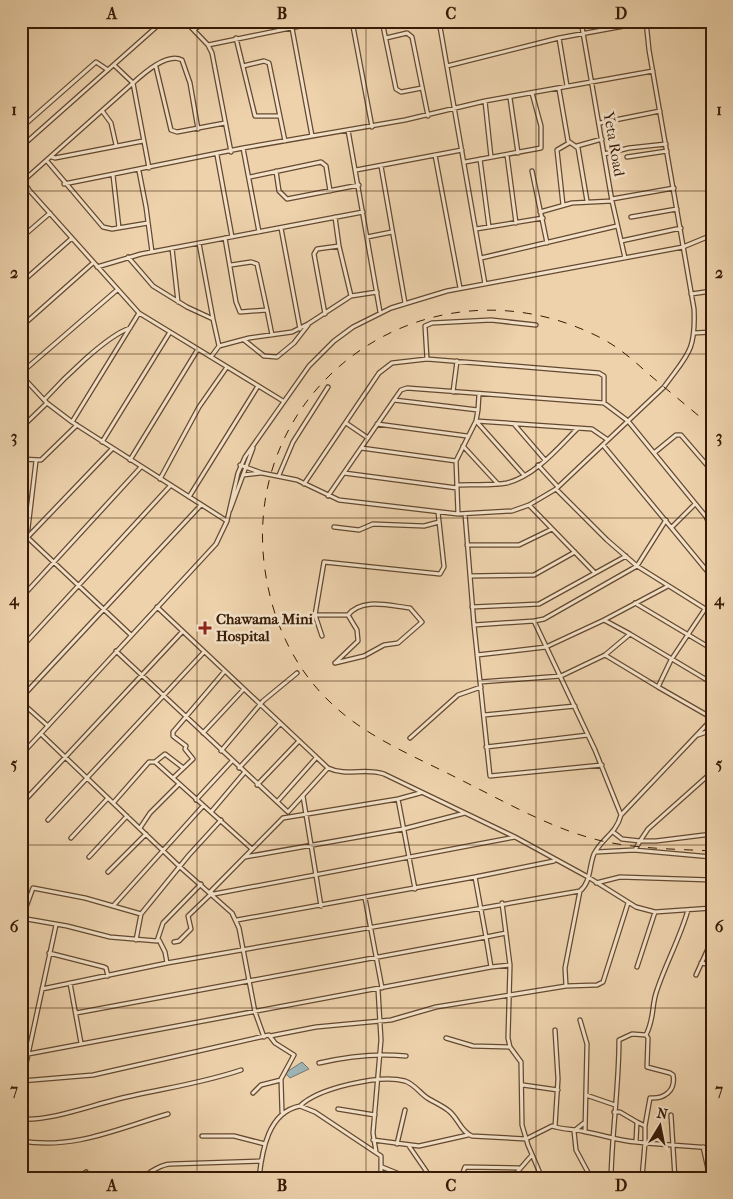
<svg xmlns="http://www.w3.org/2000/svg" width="733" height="1199" font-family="'IM FELL French Canon',serif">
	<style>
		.water { fill: #9eb5b6; stroke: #757770 }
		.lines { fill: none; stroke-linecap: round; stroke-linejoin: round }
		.minor-casing { stroke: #644930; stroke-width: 5.5 }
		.minor { stroke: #f3e2c9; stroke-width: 3 }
		.rail { stroke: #371b06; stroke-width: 1; stroke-dasharray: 9 9; stroke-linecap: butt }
		.grid { fill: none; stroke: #371b06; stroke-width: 1; stroke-opacity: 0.55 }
		.poi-dot { fill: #8f2418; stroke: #f3e2c9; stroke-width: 2 }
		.labels { text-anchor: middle; stroke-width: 5; stroke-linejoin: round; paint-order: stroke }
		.street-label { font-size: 15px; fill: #371b06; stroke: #f3e2c9 }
		.poi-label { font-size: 15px; font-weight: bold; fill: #371b06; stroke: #f3e2c9; text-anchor: start }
		.neatline { fill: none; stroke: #371b06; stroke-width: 2 }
		.grid-label { font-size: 16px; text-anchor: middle; font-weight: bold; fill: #371b06 }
	</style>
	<rect width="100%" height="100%" fill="#edd2ac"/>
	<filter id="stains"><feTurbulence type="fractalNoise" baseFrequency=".004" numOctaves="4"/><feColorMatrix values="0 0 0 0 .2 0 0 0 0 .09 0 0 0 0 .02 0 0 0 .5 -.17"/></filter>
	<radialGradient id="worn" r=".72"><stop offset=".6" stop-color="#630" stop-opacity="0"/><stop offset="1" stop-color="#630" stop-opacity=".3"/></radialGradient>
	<path class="water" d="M302,1062L309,1069L290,1078L285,1073Z"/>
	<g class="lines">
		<defs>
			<path id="minor" d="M185,21L208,45L212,53L231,152
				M352,21L372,127
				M382,21L396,89L401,92L422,88
				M439,21L485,284
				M581,21L612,201L625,258
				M292,28L312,136
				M194,30L205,21
				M236,38L255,116H279
				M386,38L407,33L412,37L428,116
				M559,38L567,86
				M208,45L325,21
				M243,66L264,61L269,63L285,141
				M447,66L559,38L646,22
				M156,67L171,130L177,132L225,123
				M559,89L568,141L578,148L587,201
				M510,98L518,153
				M485,101L491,157
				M103,112L111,123L116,145
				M600,123L660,111
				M21,128L96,62L108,70
				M348,130L380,312
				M577,146L602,139
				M21,147L163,21
				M243,148L259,232
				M604,154L629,148L666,144
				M217,155L232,237
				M435,155L460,288
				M507,155L516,223
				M52,157L55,158L143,141
				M627,157L667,151
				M480,159L489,227
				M47,161L103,227L112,229L148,223
				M465,162L541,148V126L532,93
				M381,166L405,303
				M149,168L133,83C143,74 167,52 182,60L190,83L198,129
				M356,170L462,150
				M139,171L146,207L152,252
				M276,171L279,191L287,199L359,185
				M532,171L547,243
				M113,175L119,228
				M250,177L321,162L326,166L330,191
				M21,181L139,313L283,401
				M22,182L133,83L114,65
				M64,184L243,148L405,120L485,101L653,71
				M21,194L28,188
				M612,199L674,188
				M563,205L557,150L569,143
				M540,212L572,203L612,201
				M631,217L677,209
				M281,228L300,329
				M476,229L543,218
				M367,237L392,232
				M21,238L50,213
				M225,238L236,302L240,312L267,310L272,335
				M621,241L681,228
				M199,243L213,319
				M339,246L351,296
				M172,248L178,302
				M128,257L153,286L187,307L213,319L219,346L211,357
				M481,258L617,226
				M231,265L251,262L257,264L267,310
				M97,267L141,254L363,212
				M21,283L72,238
				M691,294L712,291
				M325,314L314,254L317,249L339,246L335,217
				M21,327L93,263
				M694,333L712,332
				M244,340L264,356L277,357L294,343L308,325
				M219,346L249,338L292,332L308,324L351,296L377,292
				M427,359L425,326L432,323L491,320L536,325
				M21,373L117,290
				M21,375L47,403L72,422L227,521
				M453,392L457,361
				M44,400C62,380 106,336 130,328
				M394,400L478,410L476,421L524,475
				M478,410L479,394
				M72,422L139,313
				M346,423L368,438
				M377,424L467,436
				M514,424L545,460
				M21,428L47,403
				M102,442L170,332
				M603,445L712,577
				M463,446L498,484
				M361,448L456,461
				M654,453L712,524
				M21,459L41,460L77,425
				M130,460L198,349
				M36,461L27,537L131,635
				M240,465L262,473L297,480L339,500L458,514L512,511L529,505L556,489L664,387C687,355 696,352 694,309L649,50L646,21
				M538,465L558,487
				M344,473L457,488
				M243,475L261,473
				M279,475L293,442L328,387
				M160,479L199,407L227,367
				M304,484L379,373L392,363L427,359L599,373L604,376V403
				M457,485C473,484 491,486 507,483C535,476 558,448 577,429
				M556,489L607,540L637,566L712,613
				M328,496L394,400L401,390L407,388L604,403L628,421L654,453L676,435H681L712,471
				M189,497L258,386
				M529,505L595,573
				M230,510L253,448
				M458,514L456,461L476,421L592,429L608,440
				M465,514L474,625L490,776L602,765
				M707,519L712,515
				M334,527L359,530L373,524L424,526L439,522
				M672,527L695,504
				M21,544L112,449
				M467,545H519L552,529
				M470,576L534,575L575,552
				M21,598L141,467
				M635,603L712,649
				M157,607L328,768C347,777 365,767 384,774L515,837L588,877L636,907L655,912L712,908
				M472,607L539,604L626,556
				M315,615H348C362,597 390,606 410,608L422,622L398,643L384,645L364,656L335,663
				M604,620L630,634
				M534,621L544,619L637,566L666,520
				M474,625L534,621L595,750L621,815
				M322,636L315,615L324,562L440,574L444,567L438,512
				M21,648L170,486
				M116,651L288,812L328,768
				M477,655L546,647L604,620L668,586
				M605,655L658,687L671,660L705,609
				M335,663L358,641L357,630L348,615
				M480,682L561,676L605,655L630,634L712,683
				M658,687L712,718
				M21,698L201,505
				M21,702L48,726
				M484,715L575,706
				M203,733L243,690
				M41,734L180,867L232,913L239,928L255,1012L264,1037
				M698,735L712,730
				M410,738L458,695L481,687
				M486,747L588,735
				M221,751L263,701L297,673
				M21,755L216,544L227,521L238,473L245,457L309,366L334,341L353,327L391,308L447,291L683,247L712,235
				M155,762L165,754L182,767
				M239,768L280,724
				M712,772L648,829L640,841H656L712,834
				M173,778L193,759L185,749L186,746L173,736V732L224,672
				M257,785L299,741
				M303,796L321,906
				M28,797L182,632
				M398,799L415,889
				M196,800L232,761
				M114,802L149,762H155L252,849
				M277,802L316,758
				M211,812L244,773
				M283,818L398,799L420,793
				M48,820L204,652
				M140,828L150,813L179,784
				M613,832L622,839L640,841L635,850
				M71,838L108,798
				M596,852L634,850L712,857
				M89,857L127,816
				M245,857L403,829L465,813
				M108,872L146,834
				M596,883L620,877L712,880
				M210,892L283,818
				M214,894L515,837
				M365,898L382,988
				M502,903L510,965L508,1038L510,1047L521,1062L522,1125L528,1145L542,1178
				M114,905L203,806
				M21,918L67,926L110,937L157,941L163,923L201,884
				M22,918L33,888L85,898L141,914L189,855L221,820
				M237,920L475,877
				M506,933L486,937L475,877L554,861
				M21,935L25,919
				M136,940L141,914
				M159,940L165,952L167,963
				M174,942L179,941L191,929L188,916L212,893
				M49,953L104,967L106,968L108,976
				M701,963L712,965
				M637,967L655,912
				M696,975L712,940
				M70,983L81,1043
				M566,986L597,985L603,982L628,903
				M42,989L167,963L580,891C591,882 589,866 594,854C602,838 616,834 621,815L712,719
				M76,1013L486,937L491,967
				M580,1020L587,1044L585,1131
				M270,1036L316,1027L391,1020L436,1007L566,986L565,968L580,891
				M446,1038L473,1046L510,1047
				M21,1052L28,1054L491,967L510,965
				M319,1063C349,1056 375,1053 406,1056
				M21,1081L93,1075L269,1035L275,1043L294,1055L281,1079L282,1112
				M523,1085L558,1090
				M21,1087L56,925
				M253,1093L261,1085L281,1080
				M586,1095L615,1105
				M300,1106C318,1088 380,1074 405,1081C416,1085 420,1094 429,1099C436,1103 443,1106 449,1111C458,1118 461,1132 472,1136L526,1139L552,1126C564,1130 575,1129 586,1132C604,1135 618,1141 636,1142
				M338,1109L375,1115
				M614,1112H620L637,1122L636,1142L645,1143V1126L637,1122
				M671,1115L675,1178
				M21,1119C51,1121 89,1106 118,1099C159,1089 200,1084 241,1070
				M584,1123L574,1131L576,1150L591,1178
				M645,1126L650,1098C664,1099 676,1091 673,1075L670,1073L647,1067L648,1038L646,1035C655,1017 651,1006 657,990C666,963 680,938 688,910
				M555,1127L558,1079L555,1030
				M202,1136H234L265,1144
				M373,1140L419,1146L468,1135
				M21,1141C74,1150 119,1128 168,1114
				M397,1144L405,1110
				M409,1146L431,1178
				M703,1147L710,1178
				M376,1152L373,1133L381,1040L378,989
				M382,1167L409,1178
				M77,1178L86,1172
				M144,1178C148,1172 163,1164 171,1164C200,1163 230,1162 260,1161
				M259,1178C262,1151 268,1112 300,1106L315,1112L381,1156V1178
				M461,1178L465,1167L519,1168
				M512,1178L532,1155
				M611,1178C612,1131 619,1087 619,1040L632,1034L646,1035
				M642,1178L645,1143L712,1148"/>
		</defs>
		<use href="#minor" class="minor-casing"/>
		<use href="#minor" class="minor"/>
		<path class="rail" d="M712,427C692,410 671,393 651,376C634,361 618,346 597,336C422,249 227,394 268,587C277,631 298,672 331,703C366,737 414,756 457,778C504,801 551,829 602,841C638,849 676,849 712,851"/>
	</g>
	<path class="grid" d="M197,21V1178M366,21V1178M536,21V1178M21,191H712M21,354H712M21,518H712M21,681H712M21,845H712M21,1008H712"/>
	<path class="poi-dot" d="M202.5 620.5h5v5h5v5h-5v5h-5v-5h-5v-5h5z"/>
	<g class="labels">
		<g class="street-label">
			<text transform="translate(614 144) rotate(80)" y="5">Yeta Road</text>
		</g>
		<g class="poi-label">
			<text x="216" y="624">Chawama Mini<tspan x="216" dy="17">Hospital</tspan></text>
		</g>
	</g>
	<rect width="733" height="1199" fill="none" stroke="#edd2ac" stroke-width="55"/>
	<g transform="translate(660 1126) rotate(10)" stroke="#f3e2c9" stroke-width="4" paint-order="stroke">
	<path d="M0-4L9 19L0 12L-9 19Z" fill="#371b06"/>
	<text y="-8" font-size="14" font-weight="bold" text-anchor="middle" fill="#371b06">N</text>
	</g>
	<rect x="28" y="28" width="678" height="1144" class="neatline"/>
	<g class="grid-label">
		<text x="112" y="19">A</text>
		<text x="282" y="19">B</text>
		<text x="451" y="19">C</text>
		<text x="621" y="19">D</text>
		<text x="14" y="115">1</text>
		<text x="719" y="115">1</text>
		<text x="14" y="278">2</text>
		<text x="719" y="278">2</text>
		<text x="14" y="442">3</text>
		<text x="719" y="442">3</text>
		<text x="14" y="605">4</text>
		<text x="719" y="605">4</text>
		<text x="14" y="769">5</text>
		<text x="719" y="769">5</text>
		<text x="14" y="932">6</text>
		<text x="719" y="932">6</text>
		<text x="14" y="1095">7</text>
		<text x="719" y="1095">7</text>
		<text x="112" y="1191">A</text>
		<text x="282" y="1191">B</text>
		<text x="451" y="1191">C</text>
		<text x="621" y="1191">D</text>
	</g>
	<rect width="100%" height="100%" filter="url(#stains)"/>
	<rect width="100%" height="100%" fill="url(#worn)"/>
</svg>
